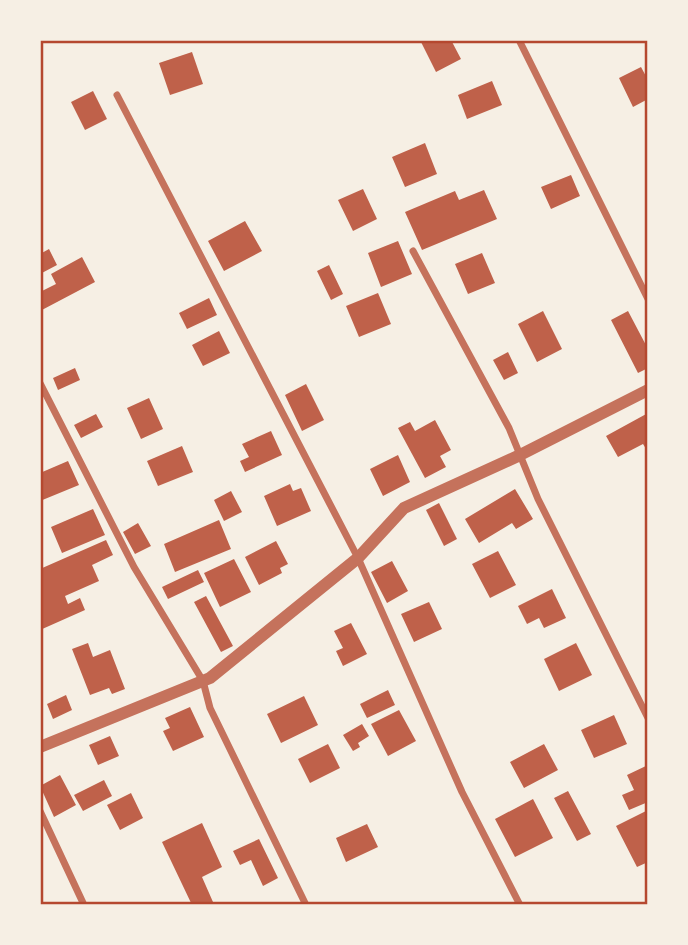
<svg xmlns="http://www.w3.org/2000/svg" width="688" height="945" font-family="Roboto,sans-serif">
	<style>
		.building { fill: #bf614a }
		.lines { fill: none; stroke-linecap: round; stroke-linejoin: round }
		.minor { stroke: #c5725c; stroke-width: 7 }
		.tertiary { stroke: #c5725c; stroke-width: 12 }
		.neatline { fill: none; stroke: #b5482f; stroke-width: 2.5 }
	</style>
	<rect width="100%" height="100%" fill="#f6efe4"/>
	<path class="building" d="M420,40H451L461,59L436,72Z
		M192,52L203,84L170,95L159,63Z
		M641,67L648,80V99L633,107L619,78Z
		M492,81L502,105L467,119L458,95Z
		M93,91L107,119L85,130L71,102Z
		M425,143L437,174L405,187L392,157Z
		M571,175L580,196L551,209L541,187Z
		M363,189L377,219L353,231L338,200Z
		M484,190L497,219L422,250L405,212L455,191L459,200Z
		M245,221L262,251L224,271L208,241Z
		M398,241L412,274L381,287L368,253Z
		M49,249L57,265L40,274V254Z
		M482,253L495,283L468,294L455,264Z
		M82,257L95,282L40,311V292L56,284L51,274Z
		M329,265L343,294L331,300L317,271Z
		M378,293L391,324L359,337L346,306Z
		M209,298L217,315L187,329L179,313Z
		M543,311L562,349L537,362L518,324Z
		M628,311L648,349V368L638,373L611,320Z
		M219,331L230,353L203,366L192,345Z
		M508,352L518,373L504,380L493,360Z
		M75,368L80,380L58,390L53,378Z
		M306,384L324,420L302,431L285,395Z
		M149,398L163,429L141,439L127,408Z
		M648,413V452L643,444L618,457L606,436Z
		M96,414L103,427L81,438L74,425Z
		M435,420L451,450L440,456L446,467L425,478L398,428L410,422L415,431Z
		M271,431L282,455L245,472L240,461L249,457L242,444Z
		M182,446L193,472L158,486L147,461Z
		M398,455L410,482L383,496L370,469Z
		M68,461L79,485L40,501V473Z
		M290,484L293,491L301,488L311,511L277,526L264,496Z
		M515,489L533,519L516,529L512,523L479,543L465,519Z
		M231,491L242,512L224,521L214,500Z
		M439,503L457,539L444,546L426,510Z
		M93,509L105,535L62,553L51,527Z
		M219,520L231,549L175,572L164,544Z
		M138,523L151,546L135,554L123,532Z
		M106,540L113,555L92,565L99,581L65,596L68,604L80,598L85,610L40,630V617L43,616L40,609V569Z
		M276,541L288,564L280,568L282,573L259,585L245,557Z
		M498,551L516,585L490,598L472,564Z
		M234,559L251,592L220,607L204,573Z
		M392,561L408,591L387,603L371,572Z
		M198,570L204,582L168,599L162,587Z
		M552,589L566,618L544,628L539,618L527,624L518,606Z
		M206,596L233,646L221,652L194,602Z
		M429,602L442,629L414,642L401,614Z
		M351,623L367,654L343,666L336,651L343,648L334,631Z
		M88,643L93,657L110,650L125,689L112,694L109,688L90,695L72,649Z
		M576,643L592,675L559,691L544,659Z
		M388,690L395,705L367,718L360,704Z
		M66,695L72,710L53,719L47,704Z
		M304,696L318,725L281,743L267,714Z
		M190,707L204,737L173,751L163,731L170,728L165,718Z
		M399,710L416,741L388,756L371,724Z
		M614,715L627,744L594,758L581,730Z
		M362,724L369,736L358,743L360,747L353,751L343,735Z
		M110,736L119,756L98,765L89,745Z
		M328,744L340,768L310,783L298,759Z
		M544,744L558,770L524,788L510,762Z
		M648,765V802L629,810L622,795L634,790L627,775Z
		M60,775L76,805L54,817L40,786Z
		M104,780L112,796L83,811L74,795Z
		M568,791L591,834L577,841L554,798Z
		M131,793L143,818L120,830L107,805Z
		M533,799L553,838L515,857L495,819Z
		M648,810V862L637,867L616,826Z
		M202,823L222,867L202,877L213,902L192,905L162,842Z
		M367,824L378,847L346,862L336,838Z
		M259,839L278,878L263,886L251,860L240,865L233,851Z"/>
	<g class="lines">
		<path class="minor" d="M519,40L648,299
			M117,95L358,558L462,792L520,905
			M413,251L509,428L538,499L648,718
			M40,383L134,567L203,681L210,708L306,905
			M40,811L84,905"/>
		<path class="tertiary" d="M40,747L210,678L358,558L404,508L518,456L648,390"/>
	</g>
	<rect width="688" height="945" fill="none" stroke="#f6efe4" stroke-width="84"/>
	<rect x="42" y="42" width="604" height="861" class="neatline"/>
</svg>
